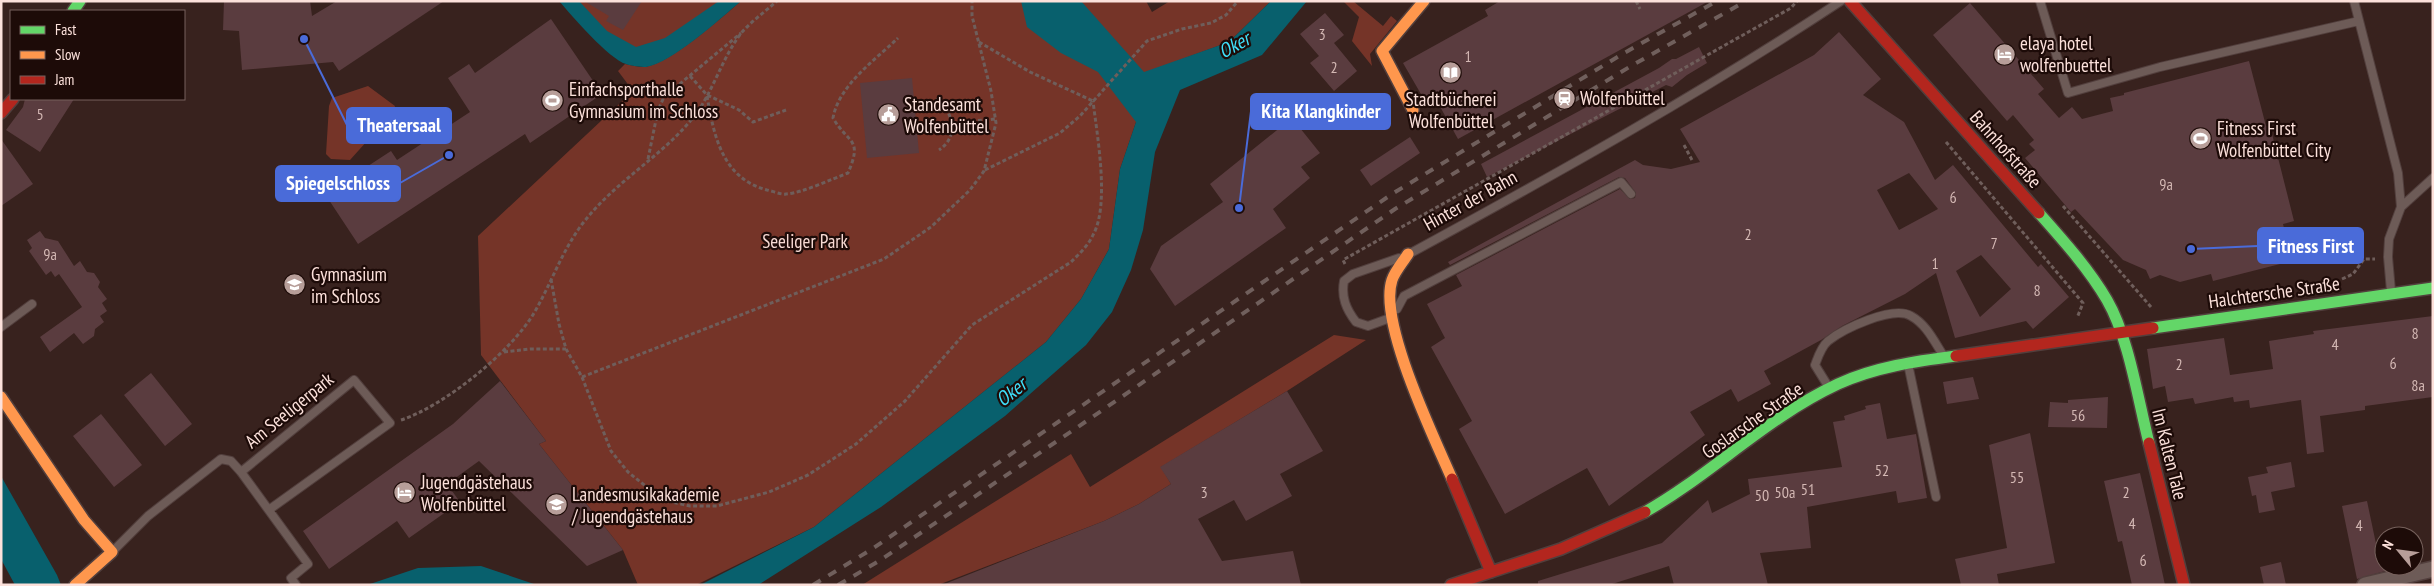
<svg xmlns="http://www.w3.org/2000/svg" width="2434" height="586" font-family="'PT Sans Narrow',sans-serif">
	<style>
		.green { fill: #753428 }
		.water { fill: #08606d }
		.building { fill: #5a3c3f; fill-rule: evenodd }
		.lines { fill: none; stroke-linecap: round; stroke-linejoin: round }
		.lane-casing { stroke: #523f3d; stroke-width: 10 }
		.street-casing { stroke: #523f3d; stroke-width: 18 }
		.fast-casing { stroke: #523f3d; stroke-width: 14 }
		.slow-casing { stroke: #523f3d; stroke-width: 14 }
		.jam-casing { stroke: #523f3d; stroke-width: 14 }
		.path { stroke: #6f5e5b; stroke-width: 3; stroke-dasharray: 4 2.5; stroke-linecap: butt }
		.lane { stroke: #6d5b57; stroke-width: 8 }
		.street { stroke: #6d5b57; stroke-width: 15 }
		.fast { stroke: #63d668; stroke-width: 11 }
		.slow { stroke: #ff974d; stroke-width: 11 }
		.jam { stroke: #b3261e; stroke-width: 11 }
		.rail { stroke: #705f5c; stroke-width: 4; stroke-dasharray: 9 9; stroke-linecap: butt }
		.labels { text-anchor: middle; stroke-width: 4.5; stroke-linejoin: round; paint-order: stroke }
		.number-label { font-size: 16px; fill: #d4b8b4 }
		.poi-label { font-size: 19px; fill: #fce1db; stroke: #1d0b08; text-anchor: start }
		.street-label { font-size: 19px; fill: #fce1db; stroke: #1d0b08 }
		.park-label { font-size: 19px; fill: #f6d9d3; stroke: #1d0b08 }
		.water-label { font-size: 20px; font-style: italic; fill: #3fdffa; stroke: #1d0b08 }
		.leader { fill: none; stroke: #4a6bd9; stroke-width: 2 }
		.callout-dot { fill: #4a6bd9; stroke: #1d0b08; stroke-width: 2 }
		.callout { fill: #4a6bd9; stroke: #4a6bd9; stroke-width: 2 }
		.callout-label { font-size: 20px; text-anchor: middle; font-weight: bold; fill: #fff }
	</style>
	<rect width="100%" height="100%" fill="#38221e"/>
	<path class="green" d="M571,1H728L672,41L627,54Z
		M741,1H1146L1152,12L1170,1H1271L1229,42L1144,73L1136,122L1120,169L1109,249L1081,299L1046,342L814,527L696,585H638L623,550L539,444L546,441L481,355L478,236L633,91L618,71L625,64C631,65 638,67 644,67C669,65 721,18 741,1Z
		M1343,1H1353L1383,26L1391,16L1397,21L1370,54L1372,66L1352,41L1359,17Z
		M368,86L395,106L394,111L350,160L331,159L326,154L329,106L332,98Z
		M1334,335L1366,340L1287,391L1161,467L1171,484L1139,504L1104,521L938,585H862L1071,454L1090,487Z"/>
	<path class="water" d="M559,1H579L607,31L636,47L665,38L719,1H741C720,19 672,63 646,67C641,67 631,66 626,64C609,59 572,16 559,1Z
		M1021,1H1081L1144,72L1229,42L1271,1H1307L1262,55L1180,90L1155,152L1143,230L1131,270L1112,312L1086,345L1005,416L881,507L758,585H700L814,527L1046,342L1081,299L1109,249L1120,169L1136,122L1098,72L1061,53L1027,27Z
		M1,476L57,575L61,585H15L1,559Z
		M481,566L537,585H367L418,568Z"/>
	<path class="building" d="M224,1H310L312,16L337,1H444L339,71L333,62L242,70L239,31L223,30Z
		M584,1H642L623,30L606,21L609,16Z
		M1500,1H1709L1458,139L1438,103L1429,108L1403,63L1488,16L1485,10Z
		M1970,3L2044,89L2038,94L2059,118L2072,107L2082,119L2113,111L2110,98L2124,95V93L2249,61L2266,126H2270L2294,221L2283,224L2292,261L2213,281L2211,274L2180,282L2160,275L2150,279L2146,270L2123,260L2075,209L2071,212L2025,158L2035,150L2029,144L2034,140L2013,115L2007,121L1933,35Z
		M1325,13L1344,35L1334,43L1357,71L1334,91L1310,63L1319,56L1300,34Z
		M551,19L602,94L530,143L525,134L358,244L325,194L391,151L397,160L470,112L448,78L469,64L475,73Z
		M1839,32L1881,79L1863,95L1904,122L1935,180L1953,165L2038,267L2041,264L2069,297L2033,329L2026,321L1955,338L1936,273L1905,294L1842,326L1821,340L1764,371L1771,384L1738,402L1731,389L1690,412L1705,435L1609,506L1587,468L1505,514L1459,429L1472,421L1431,347L1445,338L1427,304L1462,286L1456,275L1620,189L1630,199L1635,198L1636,193L1625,178L1619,177L1450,265L1448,262L1635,160L1643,165L1671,169L1700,162L1680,129L1814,55ZM1909,173L1938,209L1899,230L1877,190ZM1981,255L2011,289L1980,317L1956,271Z
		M1699,47L1707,63L1687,75L1672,87L1666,85L1487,177L1481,164L1659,68L1672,59H1676Z
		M912,78L919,153L867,158L860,83Z
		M25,99H74L40,152L6,130L23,107Z
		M1292,118L1320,153L1301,167L1310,178L1273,209L1286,228L1175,306L1150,269L1161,246L1223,202L1210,184Z
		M1410,137L1420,153L1371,186L1360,170Z
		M1,139L33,184L1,206Z
		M40,231L45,238L58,241L74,266L80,261L87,272L94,273L100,282L98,287L107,299L102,303L107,311L100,316L104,322L95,329L94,336L83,344L74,333L50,352L40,337L82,307L59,274L55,277L51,271L46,275L29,251L32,248L27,240Z
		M2433,316V397L2365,406V410L2320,416L2324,452L2307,454L2301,400L2250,408L2249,400L2234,402L2233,397L2195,404L2193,398L2168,402L2165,386L2153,389L2147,349L2224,338L2230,375L2273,369L2269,341L2314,334L2313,331Z
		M151,373L192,424L165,446L124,395Z
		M1973,377L1979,399L1947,404L1943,382Z
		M500,381L546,441L539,444L623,550L587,566L479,461L447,484L460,502L409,538L397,521L329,569L303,531L453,424Z
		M1287,391L1323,451L1280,474L1292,496L1246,521L1234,500L1198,519L1222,561L1293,551L1301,585H942L1104,521L1139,504L1171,484L1160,467Z
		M2108,397L2107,428L2048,427L2050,402L2068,403V400Z
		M1880,403L1887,439L1916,434L1927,498L1898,503L1896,491L1807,507L1811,548L1760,553L1768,585H1674L1669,566L1609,585H1538V581L1662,543L1708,500L1712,513L1750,494L1748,479L1842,467L1833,422L1845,420L1844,416L1866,409L1865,406Z
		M101,414L142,465L114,487L73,436Z
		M2030,433L2055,563L1997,574L1999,585H1961L1955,559L2007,548L1989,445Z
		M2291,462L2295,487L2271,492L2275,510L2259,513L2256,495L2252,496L2248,477L2268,473L2266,467Z
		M2140,473L2154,534L2165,585H2132L2122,541L2118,542L2104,481Z
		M2367,501L2379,558H2382L2385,571L2357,579L2342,506Z
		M2281,562L2286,585H2264L2260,567Z"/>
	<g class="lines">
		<defs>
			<path id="lane" d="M2040,1L2068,93L2160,67L2359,21
				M2354,1L2398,173L2401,207L2389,239L2388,257L2391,291
				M2401,207L2433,178
				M1409,254C1556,174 1702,93 1841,1
				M1397,309L1404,296L1621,182L1631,194
				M1390,318L1368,326L1356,322C1346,309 1341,297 1344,281L1353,274L1399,258
				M1,327L32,304
				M1908,364L1936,497
				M1828,386L1815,365C1818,357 1821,347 1828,341C1843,329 1893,305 1911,316C1926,324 1934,341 1943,355
				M241,472L308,564L291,578L296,585
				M114,550L148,516L221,459L231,461L241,472L354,380L390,423L270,509"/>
			<path id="street" d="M2365,585L2433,569"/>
			<path id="fast" d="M73,11L80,1
				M2039,213C2063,240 2089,269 2107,300C2129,338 2138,400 2149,443
				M2153,328L2433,288
				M1645,512C1712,474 1767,417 1838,384C1875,367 1917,361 1956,356"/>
			<path id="slow" d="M1413,110L1382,51L1424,1
				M1408,254C1403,262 1395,271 1392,280C1378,322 1434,437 1452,479
				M1,397L84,520L112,552L75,585"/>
			<path id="jam" d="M1850,1L2039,213
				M1,113L13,99
				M1956,356L2153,328
				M2149,443L2184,585
				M1452,479L1491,572
				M1451,585L1561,549L1645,512"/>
		</defs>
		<use href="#lane" class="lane-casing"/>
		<use href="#street" class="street-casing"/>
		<use href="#fast" class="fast-casing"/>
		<use href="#slow" class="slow-casing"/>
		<use href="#jam" class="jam-casing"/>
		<path class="path" d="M1636,1L1640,9
			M979,42L1030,72L1093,101
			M690,76L707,95L739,110L753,122L786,110
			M707,96C714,136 722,178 767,190C773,191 781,195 786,194C802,193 832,179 848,173C863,138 849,145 833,118C839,85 874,61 898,38
			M936,99C953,111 960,136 939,150
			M952,123L995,119
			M1946,142L2083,303L2077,318
			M1684,145L1693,162
			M648,159L658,110L664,97L741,33
			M985,170L1060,133L1080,116L1147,41L1182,29L1211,23L1226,15L1238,1
			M2063,206L2151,307
			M1345,264L1343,260L1791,8L1797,1
			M551,279L559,324L566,349L582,377L611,451L628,472L663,500L690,506H717L769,492L808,475L856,444L905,401L972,325L1071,262C1079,254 1088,246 1093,235C1110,205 1097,135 1093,101
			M2342,279L2353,274L2364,259H2375
			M504,352L530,349H566
			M582,377L884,259L931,227L970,190L984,171L996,123L991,91L972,16V1
			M401,420C444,406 511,352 534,313C550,286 560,256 578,230C609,185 658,160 692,119C713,94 722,56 743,31C753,20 766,11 777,1"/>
		<use href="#lane" class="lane"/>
		<use href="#street" class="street"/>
		<use href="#fast" class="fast"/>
		<use href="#slow" class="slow"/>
		<use href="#jam" class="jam"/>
		<path class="rail" d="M813,585L872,549L1392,194L1624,53L1717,1
			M838,585L879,561L1072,431L1395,209L1631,66L1746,1"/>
	</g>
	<defs>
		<symbol id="hotel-disc" viewBox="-11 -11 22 22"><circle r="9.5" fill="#b79e99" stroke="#1d0b08"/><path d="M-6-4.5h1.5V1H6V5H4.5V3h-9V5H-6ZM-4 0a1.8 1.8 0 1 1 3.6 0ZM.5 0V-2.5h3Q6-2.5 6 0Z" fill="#fff"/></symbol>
		<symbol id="library-disc" viewBox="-11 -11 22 22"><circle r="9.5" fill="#b79e99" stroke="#1d0b08"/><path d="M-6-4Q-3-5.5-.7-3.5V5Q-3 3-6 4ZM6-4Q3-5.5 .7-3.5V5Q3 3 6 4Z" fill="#fff"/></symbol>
		<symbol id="station-disc" viewBox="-11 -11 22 22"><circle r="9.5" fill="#b79e99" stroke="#1d0b08"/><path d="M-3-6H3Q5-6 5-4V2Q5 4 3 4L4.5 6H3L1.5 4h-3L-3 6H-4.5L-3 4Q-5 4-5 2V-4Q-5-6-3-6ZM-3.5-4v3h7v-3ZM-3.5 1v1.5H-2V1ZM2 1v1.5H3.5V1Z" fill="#fff"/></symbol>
		<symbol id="stadium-disc" viewBox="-11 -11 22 22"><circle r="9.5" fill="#b79e99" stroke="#1d0b08"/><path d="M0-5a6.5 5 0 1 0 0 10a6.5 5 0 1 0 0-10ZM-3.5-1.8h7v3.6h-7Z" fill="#fff"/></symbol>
		<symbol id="civic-disc" viewBox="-11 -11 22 22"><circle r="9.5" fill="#b79e99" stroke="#1d0b08"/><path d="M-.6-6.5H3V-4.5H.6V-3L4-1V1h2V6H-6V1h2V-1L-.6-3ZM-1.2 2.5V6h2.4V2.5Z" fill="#fff"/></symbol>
		<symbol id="school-disc" viewBox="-11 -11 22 22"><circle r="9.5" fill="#b79e99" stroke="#1d0b08"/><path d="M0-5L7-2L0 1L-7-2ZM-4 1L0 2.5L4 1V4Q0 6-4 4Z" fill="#fff"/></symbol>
	</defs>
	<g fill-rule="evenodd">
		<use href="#hotel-disc" x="1992" y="42" width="25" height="25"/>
		<use href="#library-disc" x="1438" y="60" width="25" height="25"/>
		<use href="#station-disc" x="1552" y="86" width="25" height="25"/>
		<use href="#stadium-disc" x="540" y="88" width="25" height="25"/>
		<use href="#civic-disc" x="876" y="102" width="25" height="25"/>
		<use href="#stadium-disc" x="2188" y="126" width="25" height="25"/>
		<use href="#school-disc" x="282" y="272" width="25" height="25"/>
		<use href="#hotel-disc" x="392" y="480" width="25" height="25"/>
		<use href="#school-disc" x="544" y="492" width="25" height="25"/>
	</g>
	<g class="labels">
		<g class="number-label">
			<text x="1322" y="40">3</text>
			<text x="1468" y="62">1</text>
			<text x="1334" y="73">2</text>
			<text x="40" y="120">5</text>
			<text x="2166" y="190">9a</text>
			<text x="1953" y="203">6</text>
			<text x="1748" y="240">2</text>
			<text x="1994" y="249">7</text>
			<text x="50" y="260">9a</text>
			<text x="1935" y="269">1</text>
			<text x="2037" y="296">8</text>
			<text x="2415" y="339">8</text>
			<text x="2335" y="350">4</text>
			<text x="2393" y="369">6</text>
			<text x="2179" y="370">2</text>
			<text x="2418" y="391">8a</text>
			<text x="2078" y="421">56</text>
			<text x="1882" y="476">52</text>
			<text x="2017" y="483">55</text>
			<text x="1808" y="495">51</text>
			<text x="1204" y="498">3</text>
			<text x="1785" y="498">50a</text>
			<text x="2126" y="498">2</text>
			<text x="1762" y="501">50</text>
			<text x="2132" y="529">4</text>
			<text x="2359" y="531">4</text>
			<text x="2143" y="566">6</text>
		</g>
		<g class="poi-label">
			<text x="2020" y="50">elaya hotel<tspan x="2020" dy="22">wolfenbuettel</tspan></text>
			<text x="569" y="96">Einfachsporthalle<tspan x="569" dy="22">Gymnasium im Schloss</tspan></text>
			<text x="1580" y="105">Wolfenbüttel</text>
			<text x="1451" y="106" text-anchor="middle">Stadtbücherei<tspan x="1451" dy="22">Wolfenbüttel</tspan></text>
			<text x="904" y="111">Standesamt<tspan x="904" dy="22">Wolfenbüttel</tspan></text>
			<text x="2217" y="135">Fitness First<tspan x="2217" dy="22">Wolfenbüttel City</tspan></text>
			<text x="311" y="281">Gymnasium<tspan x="311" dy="22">im Schloss</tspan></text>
			<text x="421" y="489">Jugendgästehaus<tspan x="421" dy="22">Wolfenbüttel</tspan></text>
			<text x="572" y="501">Landesmusikakademie<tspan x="572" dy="22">/ Jugendgästehaus</tspan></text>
		</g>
		<g class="street-label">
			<text transform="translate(2006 149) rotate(48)" y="7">Bahnhofstraße</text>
			<text transform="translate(1470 200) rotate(-29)" y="7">Hinter der Bahn</text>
			<text transform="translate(2274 292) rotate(-8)" y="7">Halchtersche Straße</text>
			<text transform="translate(289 410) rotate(-39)" y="7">Am Seeligerpark</text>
			<text transform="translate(1752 420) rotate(-35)" y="7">Goslarsche Straße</text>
			<text transform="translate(2170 454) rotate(76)" y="7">Im Kalten Tale</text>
		</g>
		<g class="park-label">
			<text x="805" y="248">Seeliger Park</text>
		</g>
		<g class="water-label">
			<text transform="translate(1234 45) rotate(-29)" y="7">Oker</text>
			<text transform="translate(1011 392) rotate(-39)" y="7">Oker</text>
		</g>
	</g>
	<path class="leader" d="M1239 208L1251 111M304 39L347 125M449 155L400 183M2191 249L2258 246"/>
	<g class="callout-dot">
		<circle cx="1239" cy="208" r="5"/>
		<circle cx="304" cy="39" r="5"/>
		<circle cx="449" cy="155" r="5"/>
		<circle cx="2191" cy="249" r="5"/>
	</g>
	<g class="callout">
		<rect x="1251" y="94" width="139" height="35" rx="5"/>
		<rect x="347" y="108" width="104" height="35" rx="5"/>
		<rect x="276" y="166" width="124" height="35" rx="5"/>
		<rect x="2258" y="228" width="105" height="35" rx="5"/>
	</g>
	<g class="callout-label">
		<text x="1321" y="118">Kita Klangkinder</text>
		<text x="399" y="132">Theatersaal</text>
		<text x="338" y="190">Spiegelschloss</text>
		<text x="2311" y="253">Fitness First</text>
	</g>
	<rect width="2434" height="586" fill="none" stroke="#fce1db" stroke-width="5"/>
	<rect x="10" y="10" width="175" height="90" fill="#1d0b08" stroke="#76615c"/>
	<rect x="20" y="26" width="25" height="8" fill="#63d668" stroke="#76615c"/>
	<text x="55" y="35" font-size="15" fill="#fce1db">Fast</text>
	<rect x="20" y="51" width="25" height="8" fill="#ff974d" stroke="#76615c"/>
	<text x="55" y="60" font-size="15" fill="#fce1db">Slow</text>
	<rect x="20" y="76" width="25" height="8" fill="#b3261e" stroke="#76615c"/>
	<text x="55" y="85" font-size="15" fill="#fce1db">Jam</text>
	<g transform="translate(2399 551) rotate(299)"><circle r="24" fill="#1d0b08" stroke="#76615c"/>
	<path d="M0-4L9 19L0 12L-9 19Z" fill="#b79e99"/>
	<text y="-8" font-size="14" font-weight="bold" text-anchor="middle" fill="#fce1db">N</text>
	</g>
</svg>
